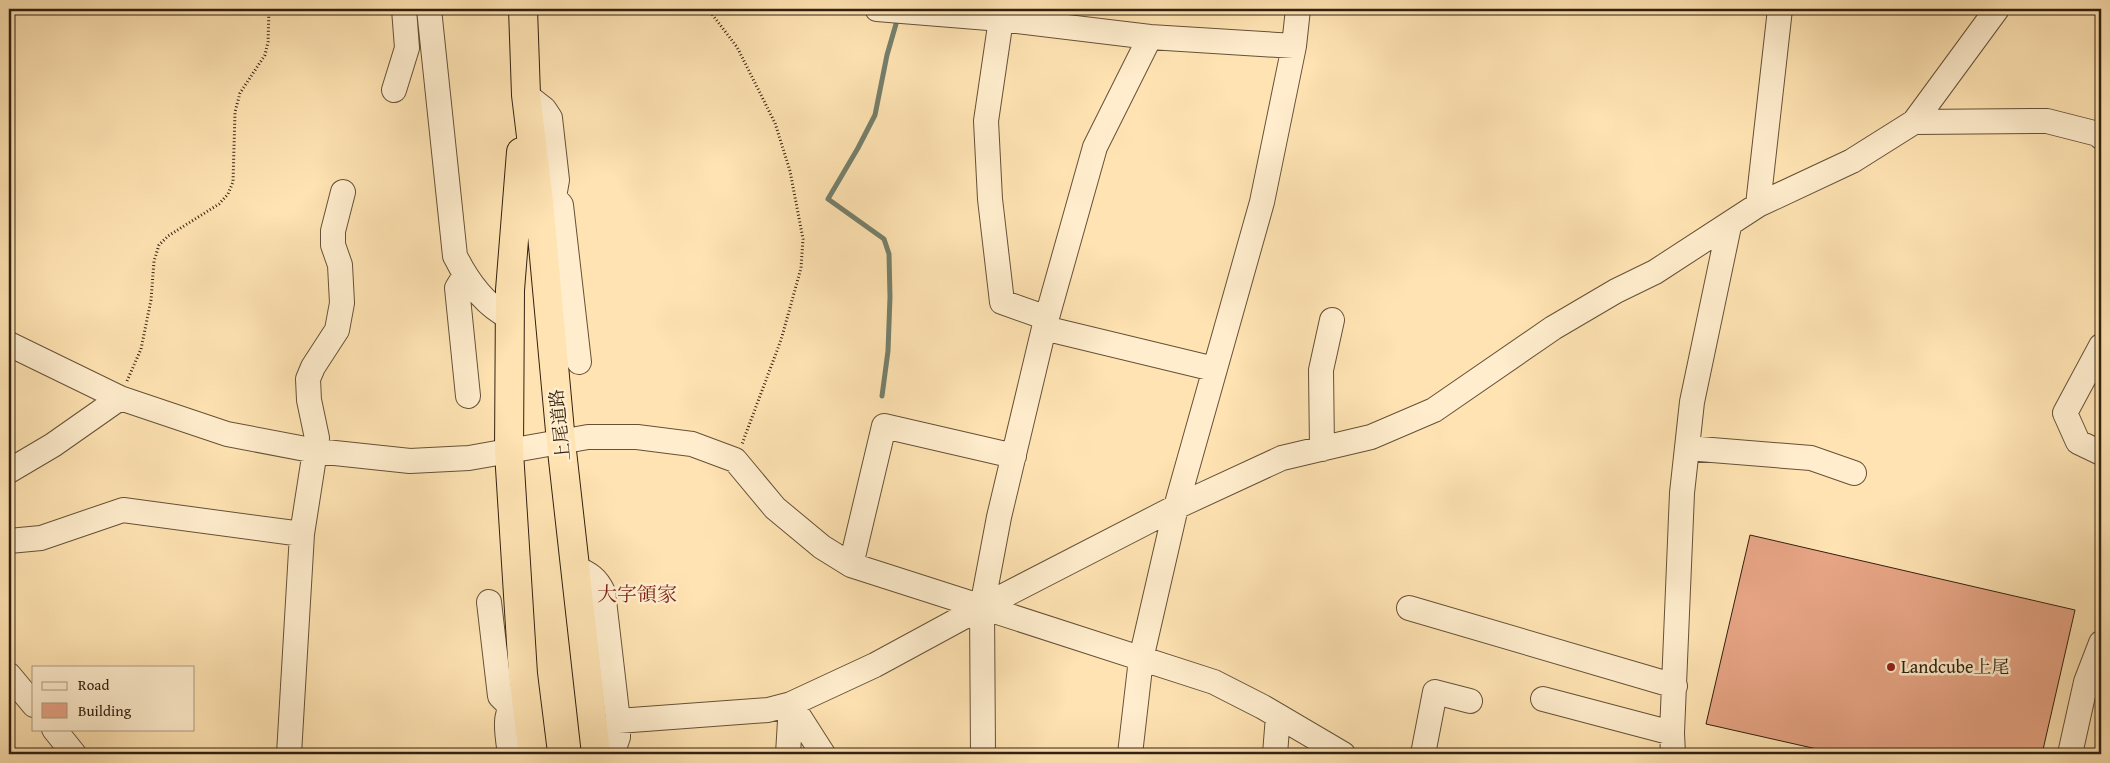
<svg xmlns="http://www.w3.org/2000/svg" width="2110" height="763" font-family="'Gentium Book Plus','Noto Serif JP',serif">
	<style>
		.lines { fill: none; stroke-linecap: round; stroke-linejoin: round }
		.stream { stroke: #757f6b; stroke-width: 5 }
		.building { fill: #e7a585; stroke: #322010 }
		.minor-casing { stroke: #655138; stroke-width: 26 }
		.highway-casing { stroke: #322010; stroke-width: 30 }
		.path { stroke: #322010; stroke-width: 3; stroke-dasharray: 1 2.5; stroke-linecap: butt }
		.minor { stroke: #ffedcd; stroke-width: 24 }
		.highway { stroke: #ffe3b2; stroke-width: 28 }
		.poi-dot { fill: #8f2418; stroke: #ffedcd; stroke-width: 2 }
		.labels { text-anchor: middle; stroke-width: 5; stroke-linejoin: round; paint-order: stroke }
		.street-label { font-size: 18px; fill: #322010; stroke: #ffedcd }
		.poi-label { font-size: 18px; fill: #322010; stroke: #ffedcd; text-anchor: start }
		.quarter-label { font-size: 20px; fill: #7a1f14; stroke: #ffedcd }
	</style>
	<rect width="100%" height="100%" fill="#ffe3b2"/>
	<filter id="stains"><feTurbulence type="fractalNoise" baseFrequency=".004" numOctaves="4"/><feColorMatrix values="0 0 0 0 .2 0 0 0 0 .09 0 0 0 0 .02 0 0 0 .5 -.17"/></filter>
	<radialGradient id="worn" r=".72"><stop offset=".6" stop-color="#630" stop-opacity="0"/><stop offset="1" stop-color="#630" stop-opacity=".3"/></radialGradient>
	<g class="lines">
		<path class="stream" d="M882,396L888,351L890,297L889,254L884,239L828,199L858,148L875,115L887,55L898,17"/>
	</g>
	<path class="building" d="M1750,535L2075,610L2042,754H1839L1706,724Z"/>
	<g class="lines">
		<defs>
			<path id="minor" d="M429,9L455,256C467,280 484,305 509,317
				M877,9L1001,19L1150,37L1294,46
				M1006,9L1001,19L986,121L990,199L1002,302L1047,318
				M394,90L407,48L404,9
				M526,95L544,109L550,118L557,180L554,197L541,202
				M1914,122L2047,121L2098,134L2101,137
				M554,197L561,205L579,362
				M1758,205L1780,9
				M465,275L457,288L468,396
				M1044,328L1214,369
				M9,344L120,398L227,434L316,451L410,461L469,458L588,437H637L692,444L735,460L775,508L822,547L851,565L982,607L1176,507L1282,458L1371,437L1434,410L1553,328L1616,291L1655,272L1758,205L1852,161L1914,122L1997,9
				M2101,346L2065,413L2078,442L2101,453
				M1687,448L1811,458L1854,473
				M1322,449L1321,370L1332,320
				M9,471L53,445L120,398
				M9,541L41,538L123,510L302,534
				M851,565L884,426L1014,456
				M575,568C589,573 597,579 603,592L618,721V737L612,754
				M489,602L500,696L510,706
				M1409,608L1675,686
				M9,675L34,705
				M1543,699L1672,733
				M791,704L823,754
				M618,721L768,710L791,704L875,665L982,607L1214,682L1263,707L1343,754
				M54,729L74,754
				M289,754L302,534L317,438L309,400L308,379L313,367L337,330L342,303L340,265L333,245V231L343,192
				M510,754C507,732 501,709 522,694
				M788,754L791,704
				M983,754L982,607L999,517L1044,328L1095,147L1150,37
				M1130,754L1141,659L1176,507L1262,202L1294,46L1298,9
				M1275,754L1278,716
				M1423,754L1435,692L1470,701
				M1673,754L1672,733L1682,493L1692,402L1729,226
				M2070,754L2086,682L2101,643"/>
			<path id="highway" d="M523,9L526,95L539,202L561,442L596,754
				M521,152L510,290L509,452L523,674L533,754"/>
		</defs>
		<use href="#minor" class="minor-casing"/>
		<use href="#highway" class="highway-casing"/>
		<path class="path" d="M708,9L737,47L775,123L790,171L803,239L801,268L781,340L742,444
			M127,381L141,349L151,300L154,261L159,245L168,236L219,204L228,194L233,182L235,112L240,93L265,55L268,42L269,9"/>
		<use href="#minor" class="minor"/>
		<use href="#highway" class="highway"/>
	</g>
	<circle class="poi-dot" cx="1891" cy="667" r="5"/>
	<g class="labels">
		<g class="street-label">
			<text transform="translate(560 425) rotate(-96)" y="6">上尾道路</text>
		</g>
		<g class="poi-label">
			<text x="1901" y="673">Landcube上尾</text>
		</g>
		<g class="quarter-label">
			<text x="637" y="601">大字領家</text>
		</g>
	</g>
	<rect width="2110" height="763" fill="none" stroke="#ffe3b2" stroke-width="30"/>
	<rect x="10" y="10" width="2090" height="743" fill="none" stroke="#322010" stroke-width="2.5"/>
	<rect x="15" y="15" width="2080" height="733" fill="none" stroke="#322010"/>
	<rect x="32" y="666" width="162" height="65" fill="#ffedcd" stroke="#ad9b81"/>
	<rect x="42" y="682" width="25" height="8" fill="#ffedcd" stroke="#ad9b81"/>
	<text x="78" y="690" font-size="15" fill="#322010">Road</text>
	<rect x="42" y="703" width="25" height="15" fill="#e7a585" stroke="#ad9b81"/>
	<text x="78" y="716" font-size="15" fill="#322010">Building</text>
	<rect width="100%" height="100%" filter="url(#stains)"/>
	<rect width="100%" height="100%" fill="url(#worn)"/>
</svg>
